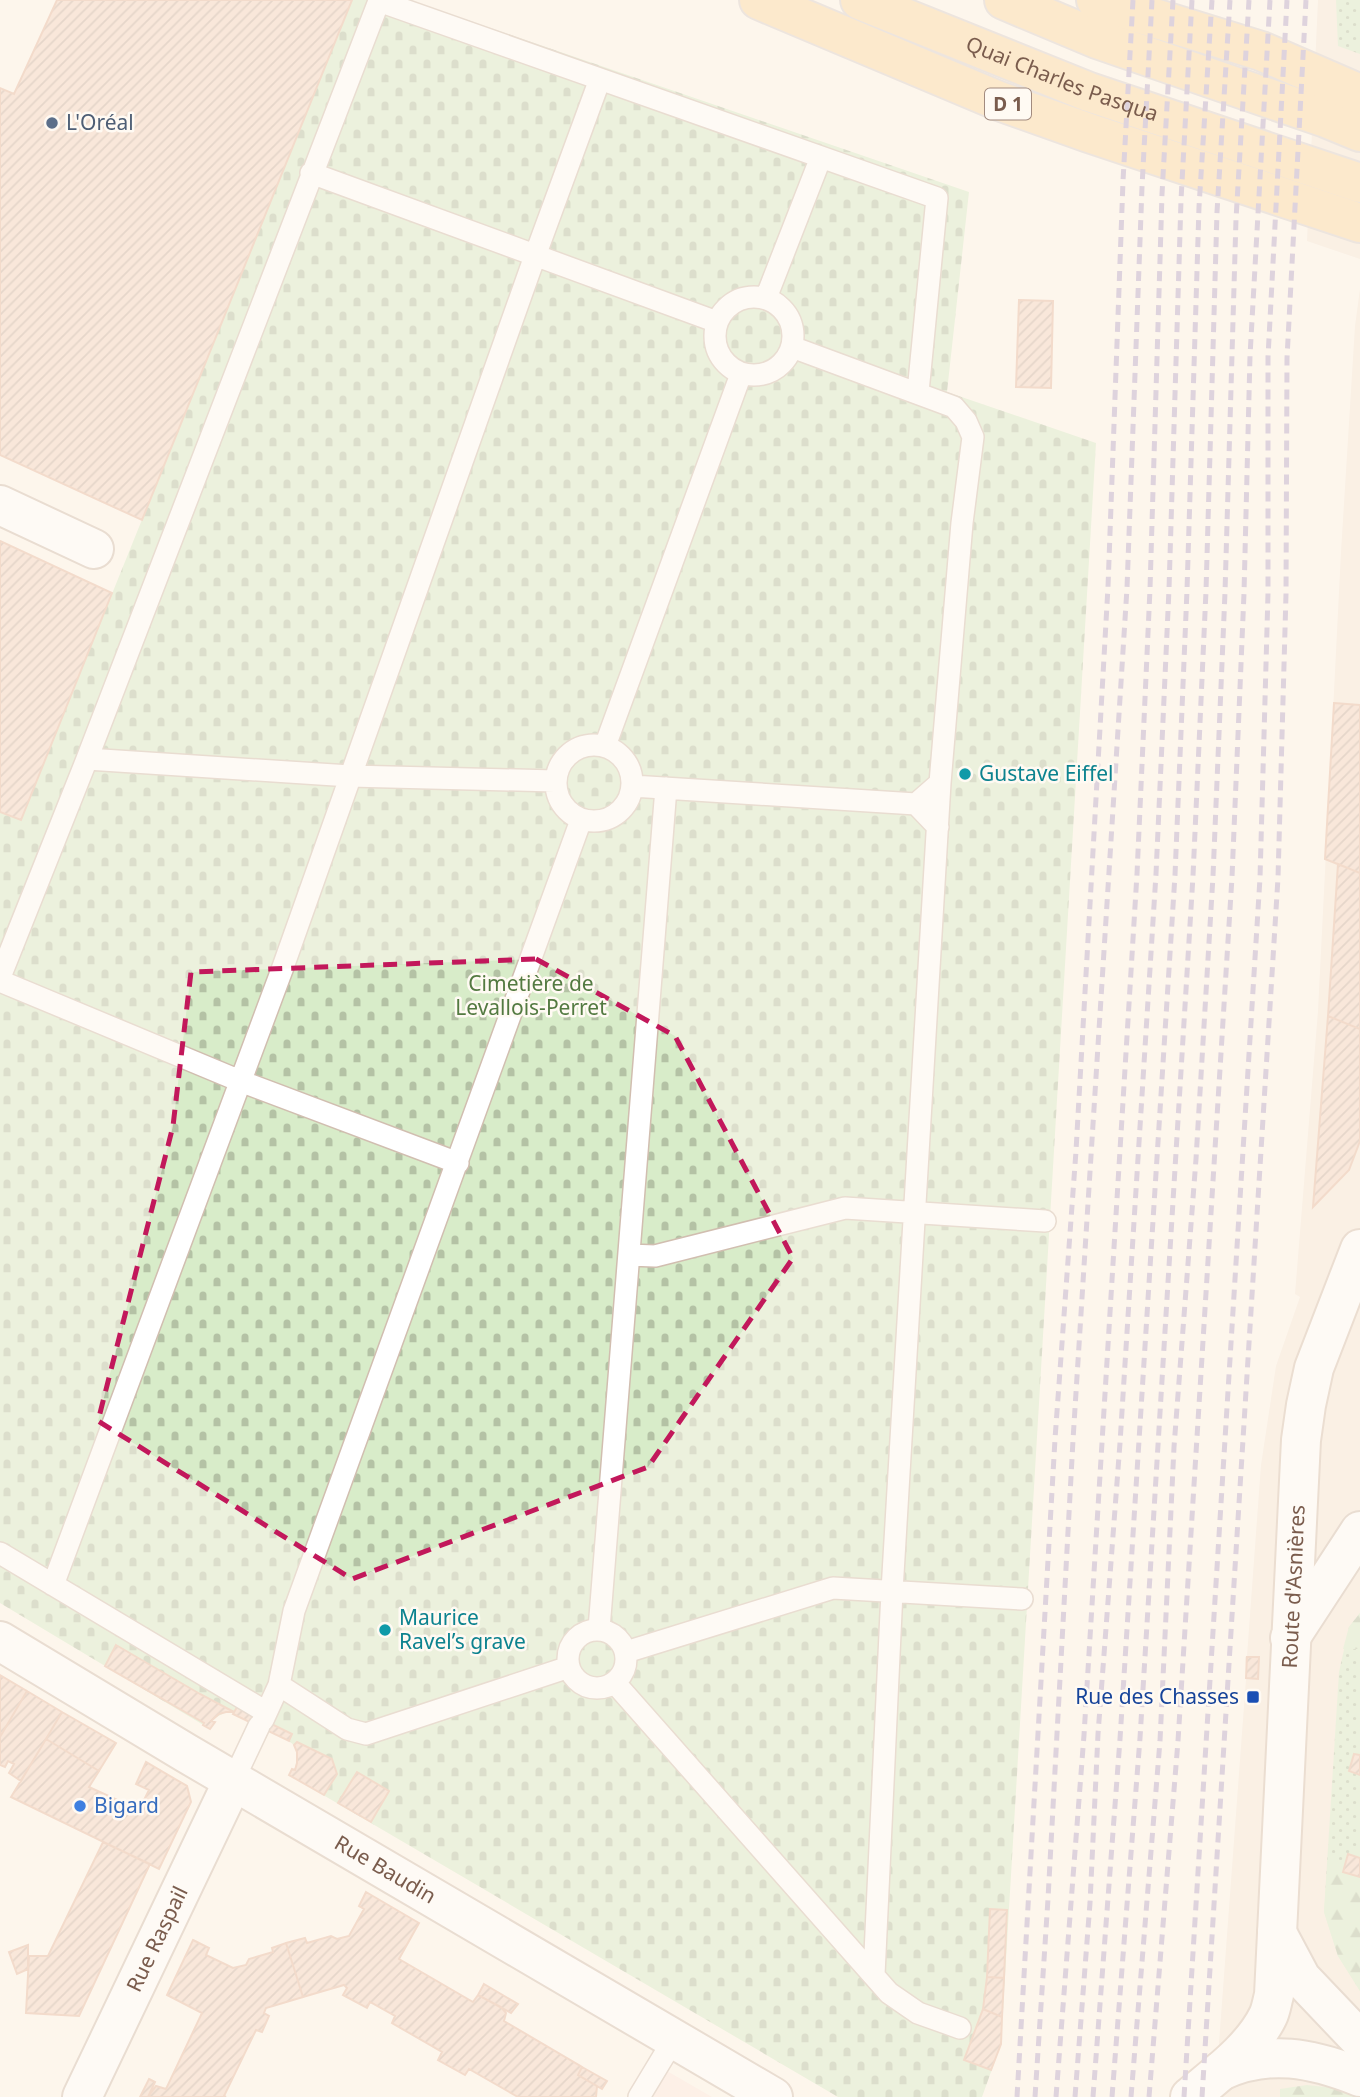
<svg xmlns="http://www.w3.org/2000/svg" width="1360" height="2097" font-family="'Noto Sans',sans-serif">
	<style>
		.residential { fill: #f5e8da }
		.commercial { fill: #fde8e0 }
		.green { fill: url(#green-dots) }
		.forest { fill: url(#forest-firs) }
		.cemetery { fill: url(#cemetery-stones) }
		.building { fill: url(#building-hatch); stroke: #e6bba3; stroke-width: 2 }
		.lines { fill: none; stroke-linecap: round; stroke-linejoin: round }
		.service-casing { stroke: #d1beb0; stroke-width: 24 }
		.minor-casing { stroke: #d1beb0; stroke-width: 42 }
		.secondary-casing { stroke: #d6c0b0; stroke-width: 42 }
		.primary-casing { stroke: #dad1cd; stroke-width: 42 }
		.service { stroke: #fff; stroke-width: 21 }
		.minor { stroke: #fff; stroke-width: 38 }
		.secondary { stroke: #fff; stroke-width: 38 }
		.primary { stroke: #fbd9a5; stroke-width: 38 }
		.rail { stroke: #b9a8c9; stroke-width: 5; stroke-dasharray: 10 7; stroke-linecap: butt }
		.marked { fill: none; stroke: #c2185b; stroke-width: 5; stroke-dasharray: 14 9; stroke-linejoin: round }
		.service-dot { fill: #5c6f8a; stroke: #fffaf3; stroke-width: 2.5 }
		.culture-dot { fill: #0f9aa8; stroke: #fffaf3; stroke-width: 2.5 }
		.transit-dot { fill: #1a4fb4; stroke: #fffaf3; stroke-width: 2.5 }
		.shop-dot { fill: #3f7fe0; stroke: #fffaf3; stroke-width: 2.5 }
		.labels { text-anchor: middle; stroke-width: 5; stroke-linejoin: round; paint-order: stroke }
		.shield { fill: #fffaf3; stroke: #a28b7f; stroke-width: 2 }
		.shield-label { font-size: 19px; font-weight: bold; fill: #7a5c4d }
		.street-label { font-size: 21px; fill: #7a5c4d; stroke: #fffaf3 }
		.service-label { font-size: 21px; fill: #4e5e75; stroke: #fffaf3; text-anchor: start }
		.culture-label { font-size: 21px; fill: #0d838f; stroke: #fffaf3; text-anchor: start }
		.park-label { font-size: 21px; fill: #537a41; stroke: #fffaf3 }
		.transit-label { font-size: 21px; fill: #164399; stroke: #fffaf3; text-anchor: end }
		.shop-label { font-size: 21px; fill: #366cbe; stroke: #fffaf3; text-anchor: start }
	</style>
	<defs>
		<pattern id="green-dots" width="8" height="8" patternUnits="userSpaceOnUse" patternTransform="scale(1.75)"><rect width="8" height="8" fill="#d8ecc9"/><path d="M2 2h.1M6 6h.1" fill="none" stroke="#b4c2a5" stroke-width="1.8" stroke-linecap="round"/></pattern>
		<pattern id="forest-firs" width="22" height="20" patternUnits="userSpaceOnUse" patternTransform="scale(1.75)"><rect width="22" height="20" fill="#d8ecc9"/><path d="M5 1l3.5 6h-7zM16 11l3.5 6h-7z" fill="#b4c2a5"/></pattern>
		<pattern id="cemetery-stones" width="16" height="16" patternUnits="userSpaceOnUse" patternTransform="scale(1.75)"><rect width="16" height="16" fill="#d8ecc9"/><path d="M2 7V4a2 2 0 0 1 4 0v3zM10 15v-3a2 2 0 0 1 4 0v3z" fill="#b4c2a5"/></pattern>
		<pattern id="building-hatch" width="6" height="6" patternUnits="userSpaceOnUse" patternTransform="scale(1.75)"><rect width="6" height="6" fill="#f3d5c3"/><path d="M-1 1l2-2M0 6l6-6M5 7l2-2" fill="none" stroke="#cab0a1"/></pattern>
	</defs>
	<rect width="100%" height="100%" fill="#fdf6ec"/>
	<path class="residential" d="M1318,0H1360V259L1307,241Z
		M1360,289V2097H1215L1246,1679L1245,1657L1247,1656L1261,1465L1276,1366L1300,1297L1295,1294L1318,1011L1341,552L1355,326Z"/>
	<path class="commercial" d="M667,2071L712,2097H652Z"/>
	<path class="green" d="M1336,0H1360V54L1338,46Z
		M1360,1613V1991L1338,1956L1324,1912L1339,1672L1349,1627Z"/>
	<path class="forest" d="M1360,1613V1649H1343L1349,1627Z
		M1328,1856L1343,1872L1360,1877V1991L1338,1956L1324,1912Z
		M1307,2085L1334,2088L1360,2097H1280V2089Z"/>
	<path class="cemetery" d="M352,0H409L969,192L947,392L1096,443L1001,2044L982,2097H838L289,1775L292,1769H295L297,1757L296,1747L289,1741L234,1712H226L211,1720L215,1722L210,1729L0,1603V812L21,819Z"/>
	<path class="building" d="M57,0H352L142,520L0,455V88L14,94Z
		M1019,300L1053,301L1051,388L1016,387Z
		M0,541L112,593L21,820L0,812Z
		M1334,703L1360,705V873L1325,859Z
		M1338,864L1360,873V1029L1328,1016Z
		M1328,1016L1360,1029V1141L1349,1170L1313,1207Z
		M116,1645L200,1694L234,1712H226L219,1714L211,1721L215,1722L210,1729L203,1725L204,1723L105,1666Z
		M1247,1657H1259L1258,1679L1246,1678Z
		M0,1675L27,1691L0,1737Z
		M27,1691L62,1712L21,1781L9,1773L14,1764L8,1761L5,1767L0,1765V1737Z
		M237,1707L292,1734L289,1741L233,1714Z
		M62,1712L116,1743L99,1771L46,1739Z
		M46,1739L99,1771L89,1787L139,1810L149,1790L136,1784L146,1762L187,1786L191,1802L159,1869L11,1797Z
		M297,1742L332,1759L337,1774L324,1795L289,1775L292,1769L295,1770L297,1763V1752L294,1745Z
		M1354,1754L1360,1755V1775L1349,1771Z
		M357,1772L389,1791L371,1822L338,1803Z
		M103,1842L150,1864L79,2016L26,2013L29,1956H48Z
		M1348,1854L1360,1858V1877L1343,1872Z
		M366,1892L419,1923L399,1959L473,2002L478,1995L501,2007L506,2013L504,2021L582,2067L578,2075L597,2086L596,2097H518L469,2069L465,2075L438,2060L442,2052L392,2023L395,2016L370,2002L367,2008L343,1995L347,1988L344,1985L303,1997L286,1943L305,1938L307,1943L331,1936L337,1939L349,1936L364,1909L359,1906Z
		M990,1909L1007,1910L1004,1978L987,1977Z
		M193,1940L209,1948L206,1955L233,1968L246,1965L249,1959L273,1952L272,1948L286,1943L303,1997L266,2008L264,2013L269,2016L262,2032L256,2030L224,2096L226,2097H148L156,2086L166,2089L202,2013L167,1995Z
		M28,1945V1969L17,1974L9,1952Z
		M987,1977L1004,1978L1002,2017L983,2009Z
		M484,1984L518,2004L511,2013L478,1995Z
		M983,2009L1002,2017L1001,2044L991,2070L964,2060Z
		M582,2067L607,2081L602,2089L578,2075Z
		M149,2079L155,2082L148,2097H140Z"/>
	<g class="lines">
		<defs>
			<path id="service" d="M311,173L717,322
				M715 336a39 39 0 1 1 78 0a39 39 0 1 1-78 0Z
				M766,298L821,157
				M792,347L954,407L966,421L973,437L962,523L940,783
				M556 783a38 38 0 1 1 76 0a38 38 0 1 1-76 0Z
				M605,746L741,374
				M87,759L350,776L555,781
				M632,786L916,804
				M0,977L87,759L379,1L937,198L918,392
				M0,981L240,1081L458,1163
				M629,1255L655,1256L845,1208L1045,1221
				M0,1553L266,1712
				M53,1585L283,967L535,256L600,79
				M599,1629L666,788
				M568 1659a29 29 0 1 1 58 0a29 29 0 1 1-58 0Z
				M626,1652L833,1588L1022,1599
				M615,1683L889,1993L918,2013L960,2028
				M279,1685L347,1729L366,1734L569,1667
				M263,1720L279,1685L294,1611L581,820
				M233,1781L259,1726
				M874,1975L892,1591L940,783L916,804L938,827
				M639,2097L674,2039"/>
			<g id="minor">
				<path d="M0,505L94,549"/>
				<path d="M1290,1638L1360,1531"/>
				<path id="s1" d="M0,1641L186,1753L773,2097"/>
				<path d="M1277,1933L1301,1978L1360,2040"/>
				<path d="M1221,2071C1269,2049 1312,2058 1360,2077"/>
				<path id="s2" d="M82,2097L233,1781"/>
			</g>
			<g id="secondary">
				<path id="s3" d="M1190,2097C1217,2074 1252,2049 1268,2016C1271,2010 1272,2002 1274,1995L1301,1440L1306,1405L1314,1368L1360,1249"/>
			</g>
			<g id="primary">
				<path d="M759,0L999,101L1089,133L1360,223"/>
				<path id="s4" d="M860,0L1089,92L1360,183"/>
				<path d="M1004,0L1097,39L1326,118L1360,132"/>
				<path d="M1096,0L1261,51L1360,94"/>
			</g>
		</defs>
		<use href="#service" class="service-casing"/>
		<use href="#minor" class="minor-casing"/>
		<use href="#secondary" class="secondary-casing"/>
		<use href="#primary" class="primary-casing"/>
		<use href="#service" class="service"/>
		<use href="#minor" class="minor"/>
		<use href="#secondary" class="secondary"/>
		<use href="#primary" class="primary"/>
		<path class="rail" d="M1017,2097L1055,1439L1076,1151L1108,587L1123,181L1133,0
			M1035,2097L1048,1899L1073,1440L1127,588L1142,187L1152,0
			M1056,2097L1084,1735L1137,874L1150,589L1162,194L1173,0
			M1075,2097L1090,1903L1098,1734L1120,1443L1156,874L1169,589L1181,200L1192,0
			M1093,2097L1120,1739L1175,875L1187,590L1199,207L1212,0
			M1112,2097L1140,1738L1193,876L1206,591L1217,212L1230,0
			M1131,2097L1160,1741L1174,1447L1196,1159L1213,876L1225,592L1236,219L1249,0
			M1149,2097L1178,1741L1232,877L1244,593L1250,356L1270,0
			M1184,2097L1260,878L1268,593V357L1287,0
			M1202,2097L1278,878L1286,594L1287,358L1306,0"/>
	</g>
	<path d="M0 0H1360V2097H0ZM536,959L675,1036L793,1258L648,1467L352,1579L98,1421L173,1126L191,972Z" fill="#fdf6ec" fill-opacity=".55" fill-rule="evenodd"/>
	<path class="marked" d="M536,959L675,1036L793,1258L648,1467L352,1579L98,1421L173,1126L191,972Z"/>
	<circle class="service-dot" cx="52" cy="123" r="7"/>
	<g class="culture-dot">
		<circle cx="965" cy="774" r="7"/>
		<circle cx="385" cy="1630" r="7"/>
	</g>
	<rect class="transit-dot" x="1246" y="1690" width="14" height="14" rx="3.5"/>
	<circle class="shop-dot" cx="80" cy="1806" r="7"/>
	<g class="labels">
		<rect class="shield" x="985" y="88.5" width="46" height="31" rx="5"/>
		<g class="shield-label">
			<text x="1008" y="111">D 1</text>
		</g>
		<g class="street-label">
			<text dy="7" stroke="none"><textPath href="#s4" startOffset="217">Quai Charles Pasqua</textPath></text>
			<text dy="7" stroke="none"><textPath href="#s3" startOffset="544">Route d'Asnières</textPath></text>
			<text dy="7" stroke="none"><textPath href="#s1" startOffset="448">Rue Baudin</textPath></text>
			<text dy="7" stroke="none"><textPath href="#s2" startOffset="175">Rue Raspail</textPath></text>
		</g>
		<g class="service-label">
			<text x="66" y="130">L'Oréal</text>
		</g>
		<g class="culture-label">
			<text x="979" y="781">Gustave Eiffel</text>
			<text x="399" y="1625">Maurice<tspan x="399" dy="24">Ravel’s grave</tspan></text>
		</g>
		<g class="park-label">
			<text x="531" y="991">Cimetière de<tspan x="531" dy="24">Levallois-Perret</tspan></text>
		</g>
		<g class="transit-label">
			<text x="1239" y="1704">Rue des Chasses</text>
		</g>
		<g class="shop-label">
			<text x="94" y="1813">Bigard</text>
		</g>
	</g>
</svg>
